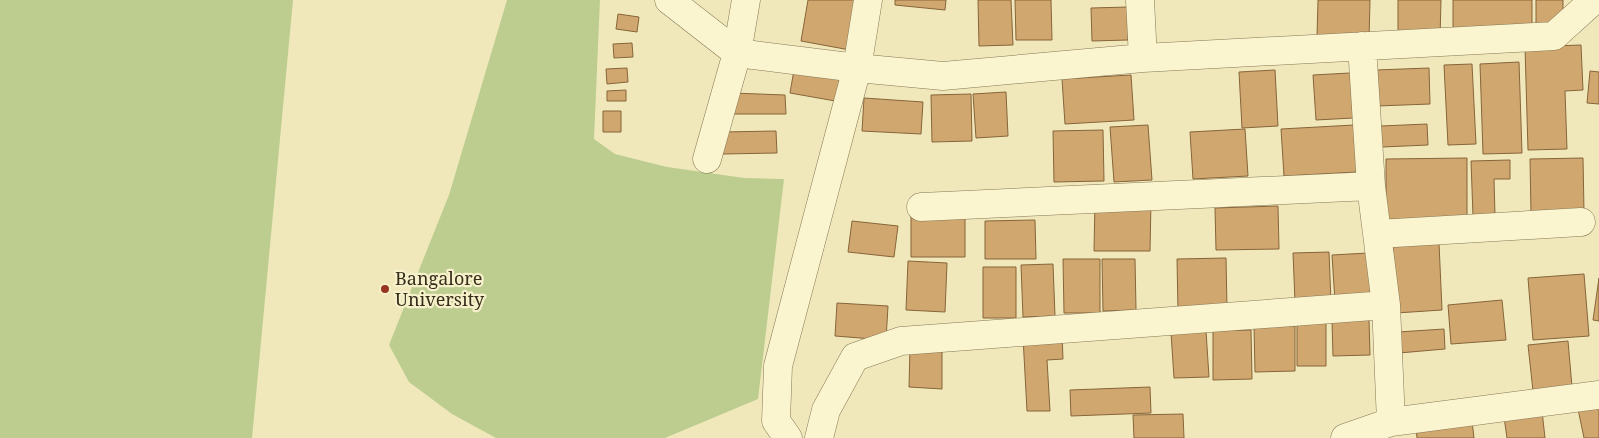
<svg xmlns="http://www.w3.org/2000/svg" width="1599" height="438" font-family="'Noto Serif',serif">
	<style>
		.green { fill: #bccd8f }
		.building { fill: #d0a76f; stroke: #876539 }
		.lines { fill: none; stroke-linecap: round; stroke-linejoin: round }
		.minor-casing { stroke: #877855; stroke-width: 29 }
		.minor { stroke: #faf4cf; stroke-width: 28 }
		.poi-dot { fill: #993422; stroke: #f7f1cb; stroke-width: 2 }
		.labels { text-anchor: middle; stroke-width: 4.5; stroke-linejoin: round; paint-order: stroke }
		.poi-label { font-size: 18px; fill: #362c1a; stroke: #f7f1cb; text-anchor: start }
	</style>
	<rect width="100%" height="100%" fill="#f0e8bb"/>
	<path class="green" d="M0,0H293L252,438H0Z
		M507,0H600L594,139L615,154L667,167L744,178L784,179L758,399L665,438H496L452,414L409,382L389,345L449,195Z"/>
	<path class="building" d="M808,0H859L850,50L801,41Z
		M895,0H946L945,10L895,5Z
		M978,0H1011L1013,45L979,46Z
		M1015,0H1051L1052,40H1016Z
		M1318,0H1370L1369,39L1317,37Z
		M1398,0H1441L1440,39H1398Z
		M1453,0H1532V35L1453,34Z
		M1536,0H1563V24H1536Z
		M1128,7V40L1092,41L1091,8Z
		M618,14L639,17L637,32L616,29Z
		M632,43L633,57L614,58L613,44Z
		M1581,45L1583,90L1565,91L1567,149L1528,150L1525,47Z
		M1519,62L1522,153L1483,154L1480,64Z
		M795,64L847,72L841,102L790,93Z
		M1472,64L1476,144L1448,145L1444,65Z
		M627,68L628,82L607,84L606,69Z
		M1429,68L1430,104L1377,106L1376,70Z
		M1275,70L1278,126L1242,128L1239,72Z
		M1590,71L1599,72V104L1587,103Z
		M1350,73L1353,118L1316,120L1313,75Z
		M1131,75L1134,120L1065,124L1062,79Z
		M626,90V101H607V91Z
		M1006,92L1008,136L976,138L973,94Z
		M732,93L785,95L786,114H731Z
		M971,94L972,141L932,142L931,95Z
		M864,98L923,102L921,134L862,131Z
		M603,111H621V132H603Z
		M1427,124L1428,145L1382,147L1381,126Z
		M1148,125L1152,180L1114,182L1110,127Z
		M1354,125L1357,172L1284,176L1281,129Z
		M1245,129L1248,176L1193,179L1190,132Z
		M1103,130L1104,181L1054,182L1053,131Z
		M776,131L777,153L723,154L722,132Z
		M1467,158V220L1386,221V159Z
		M1583,158L1584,212L1531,213L1530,159Z
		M1510,160V179H1494L1495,216H1473L1471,161Z
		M1095,202H1151L1150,251H1094Z
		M1278,206L1279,249L1216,250L1215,208Z
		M911,210H965V257H911Z
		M1035,220L1036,259H985V221Z
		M852,221L898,226L894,257L848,252Z
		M1439,243L1442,310L1396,313L1393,244Z
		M1329,252L1331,301L1295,302L1293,253Z
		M1368,253L1371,300L1335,302L1332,255Z
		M1226,258L1227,309L1178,310L1177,259Z
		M1063,259H1100V313H1064Z
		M1102,259H1135L1136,310L1103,311Z
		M908,261L947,263L945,312L906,310Z
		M1053,264L1055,316L1023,317L1021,265Z
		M983,267H1016V318H983Z
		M1584,274L1589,336L1533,340L1528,278Z
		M1599,278V321L1593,320Z
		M1502,300L1506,340L1451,344L1448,305Z
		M837,303L888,306L886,340L835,336Z
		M1369,320L1370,355L1333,356L1332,321Z
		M1297,322H1326V366H1297Z
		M1254,326H1295V371L1255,372Z
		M1444,329L1445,349L1399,353L1398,332Z
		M1251,330L1252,379L1213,380V331Z
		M1206,331L1209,377L1174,378L1171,333Z
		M1062,335L1063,359L1047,360L1050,411H1027L1023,337Z
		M1568,341L1572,387L1533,391L1528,345Z
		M910,348L942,349V389L909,387Z
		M1150,387L1151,413L1071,416L1070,390Z
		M1599,404V438H1584L1578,409Z
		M1542,411L1545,438H1507L1504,417Z
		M1183,414L1184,438H1134L1133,415Z
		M1472,421L1474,438H1417L1416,427Z"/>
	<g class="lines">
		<defs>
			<path id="minor" d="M669,0L737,53L857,68L943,76L1143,58
				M1140,0L1143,58L1554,36L1594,0
				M1362,46L1371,186L1386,305L1391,422
				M707,159L737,53L746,0
				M921,207L1371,186
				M1378,234L1581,222
				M788,438L776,421L778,366L857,68L868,0
				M819,438L826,410L855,357L901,341L1386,305
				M1345,438L1391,422L1599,395"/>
		</defs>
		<use href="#minor" class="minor-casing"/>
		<use href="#minor" class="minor"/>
	</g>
	<circle class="poi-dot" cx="385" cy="289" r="5"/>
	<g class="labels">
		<g class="poi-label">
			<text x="395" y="285">Bangalore<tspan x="395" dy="21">University</tspan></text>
		</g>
	</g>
</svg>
